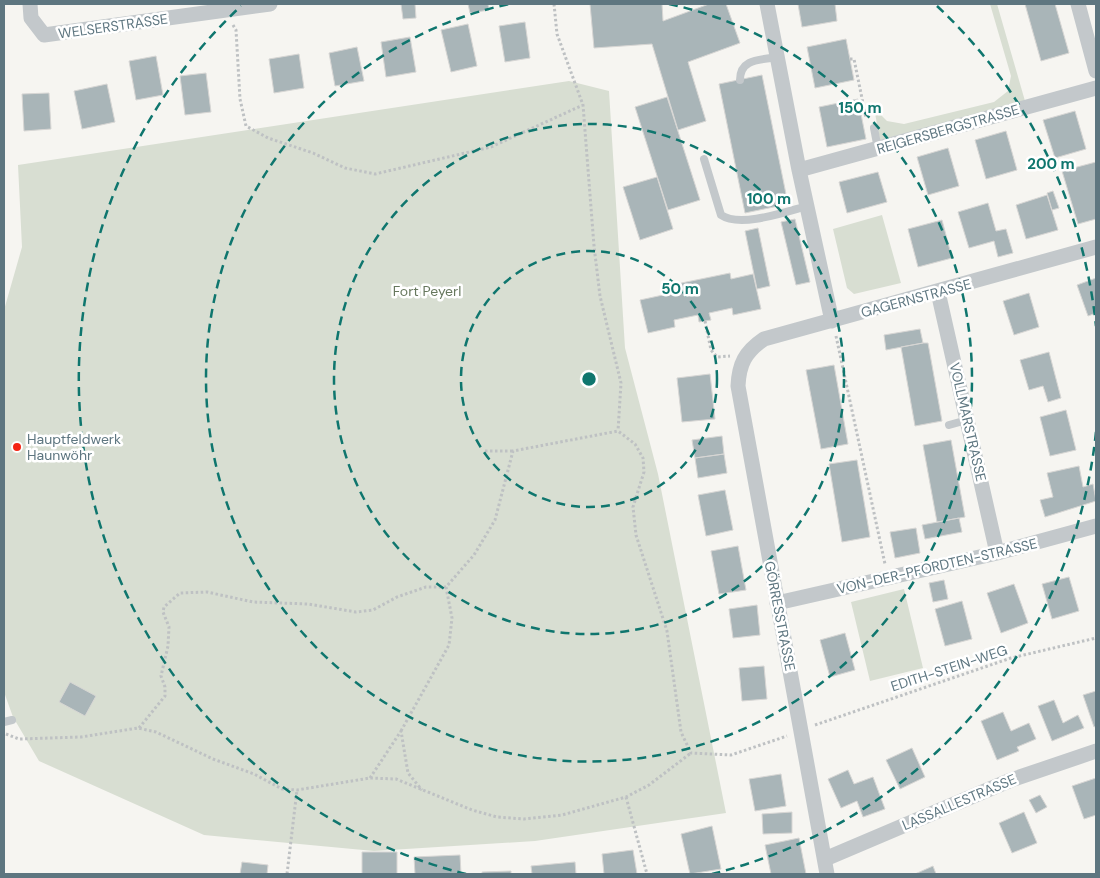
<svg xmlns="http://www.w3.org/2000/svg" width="1100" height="878" font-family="'DM Sans',sans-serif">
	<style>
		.green { fill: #d8ded2 }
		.building { fill: #a9b5b8; stroke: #d7d6d4 }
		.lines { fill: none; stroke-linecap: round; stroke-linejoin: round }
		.path { stroke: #bec1c3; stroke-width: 3; stroke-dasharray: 2.5 2.5; stroke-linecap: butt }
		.service { stroke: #c3c8cb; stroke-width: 8 }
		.minor { stroke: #c3c8cb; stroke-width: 15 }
		.ring { fill: none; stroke: #0f766e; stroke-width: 2.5; stroke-dasharray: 9 6 }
		.poi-dot { fill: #f42313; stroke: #fff; stroke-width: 2 }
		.labels { text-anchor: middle; stroke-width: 5; stroke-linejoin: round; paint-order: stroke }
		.street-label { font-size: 14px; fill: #5e7680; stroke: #fff }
		.park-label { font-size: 14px; fill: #66775d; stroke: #fff }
		.poi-label { font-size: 14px; fill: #5e7680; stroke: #fff; text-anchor: start }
		.centre { fill: #0f766e; stroke: #fff; stroke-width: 2.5 }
		.ring-label { font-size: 15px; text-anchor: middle; font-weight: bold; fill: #0f766e; stroke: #fff; stroke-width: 5; stroke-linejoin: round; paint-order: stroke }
	</style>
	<rect width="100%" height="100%" fill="#f6f5f1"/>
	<path class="green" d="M990,4H997L1025,101L880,140L874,108L887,121L904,124L994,102L1008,91L1011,76Z
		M569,81L609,91L625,348L658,474L726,813L535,841L374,851L204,835L39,761L13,717L4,692V310L22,247L18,165Z
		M882,215L901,283L854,294L847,288L833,229Z
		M904,589L923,668L870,681L851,602Z"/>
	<path class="building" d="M401,4H415L416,18L403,19Z
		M468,4H488L489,10L470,13Z
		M590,4H662L663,21L709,4H726L740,43L688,62L706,121L678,130L652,44L594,48Z
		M798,4H835L837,21L802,27Z
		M1025,4H1055L1069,53L1041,61Z
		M525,22L530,58L505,62L499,26Z
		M468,24L477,66L451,72L441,30Z
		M410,37L416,72L386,77L381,42Z
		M846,39L854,80L815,88L807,47Z
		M357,47L364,81L335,86L329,53Z
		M299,54L304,88L274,93L269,59Z
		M156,56L163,95L136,100L129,61Z
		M206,73L211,112L185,115L180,76Z
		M762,75L788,204L745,213L719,84Z
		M107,84L115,122L82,129L74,91Z
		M49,93L51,129L24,131L22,94Z
		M667,97L700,200L668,210L635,107Z
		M858,99L866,139L827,147L819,107Z
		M1075,111L1086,149L1055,158L1043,120Z
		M1006,131L1017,170L986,179L975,140Z
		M948,148L959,186L928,195L917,157Z
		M1096,162V219L1078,224L1062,171Z
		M878,172L887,202L847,213L839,182Z
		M657,177L673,229L640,240L623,187Z
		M1053,191L1059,208L1052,210L1047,193Z
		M1047,195L1058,230L1026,239L1016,205Z
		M988,203L996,231L1006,229L1013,253L998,257L994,241L969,248L958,212Z
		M795,219L810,282L796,285L781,222Z
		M942,220L952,258L918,267L908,229Z
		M758,228L770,286L757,289L745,231Z
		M730,273L731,279L753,274L761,309L733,315L732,308L709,313L711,320L699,322L698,315L674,320L675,327L648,333L640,300L663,295L662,287Z
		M1096,278V313L1088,316L1077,285Z
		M1029,293L1039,327L1014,335L1003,301Z
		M920,329L923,343L886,350L884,335Z
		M923,343H928L942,421L915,426L901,347Z
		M1049,352L1061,398L1048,402L1043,386L1029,390L1020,360Z
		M834,365L848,444L821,449L806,370Z
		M710,374L715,419L682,422L677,378Z
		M1066,410L1076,450L1050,456L1040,417Z
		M722,436L724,454L695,458L692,440Z
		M951,440L965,517L937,522L923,445Z
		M724,454L727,473L698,478L695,458Z
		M857,460L870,537L842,542L829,464Z
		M1079,466L1083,487L1093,484L1096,501L1045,517L1040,500L1053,497L1047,473Z
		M725,490L733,530L706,536L698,495Z
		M959,518L962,532L925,539L922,525Z
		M916,528L920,553L895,558L890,532Z
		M738,546L746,590L719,594L711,551Z
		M1069,577L1079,611L1052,619L1042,584Z
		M944,580L948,599L933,602L929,583Z
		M1014,584L1028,623L1001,633L987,593Z
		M962,601L972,639L945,646L935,609Z
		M757,605L760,635L733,638L729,609Z
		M845,633L855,670L830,677L820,640Z
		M764,666L767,699L742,701L739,668Z
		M70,682L96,696L85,716L59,702Z
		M1096,691V726L1094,727L1083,695Z
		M1054,700L1063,723L1078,715L1084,728L1052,741L1038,706Z
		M1003,712L1011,731L1029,723L1036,739L1017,747L1019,751L997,760L981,721Z
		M912,748L925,777L900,789L886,760Z
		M848,770L854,784L873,777L885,809L863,817L857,801L841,808L828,779Z
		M781,774L786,806L755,811L749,779Z
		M1096,778V815L1084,819L1072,786Z
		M1040,795L1047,807L1036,813L1029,800Z
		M792,812V833L763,834L762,814Z
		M1024,812L1037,843L1012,853L999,823Z
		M712,826L721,869L690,874L681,834Z
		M799,838L806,874H771L765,845Z
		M633,850L637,874H604L602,854Z
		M362,852H397V874H362Z
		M460,855L461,874H415L414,857Z
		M242,862L268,865L267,874H240Z
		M575,862L576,874H532L531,866Z
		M933,866L936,874H915Z
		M511,871V874H482V872Z"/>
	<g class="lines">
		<path class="path" d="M554,4L557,34L583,105L594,246L600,296L621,383L618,431
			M233,25L236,30L240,99L246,126L268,138L313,153L345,168L375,174L491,147L583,105
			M850,59H854L866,118
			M705,321L711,350L717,357L730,356
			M836,336L885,564
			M485,451H513
			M815,725L1011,658L1096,638
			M139,728L165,696V687L161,676L168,646L169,627L163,612L164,607L180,593L207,592L253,602L308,604L356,612L373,610L397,597L426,587H446
			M401,731L449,645L452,618L446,587L474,555L495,520L513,451L618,431L635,444L643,458L644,472L633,507L636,535L667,631L681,732L691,753L731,755L787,736
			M6,734L19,739L81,737L138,728L156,732L213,759L254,774L282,789L297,790L370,778L396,779L472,810L497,817L524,819L562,815L626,797L649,785L691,753
			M370,778L401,731L408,773L422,790
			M626,797L647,874
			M287,874L297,790"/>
		<path class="service" d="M740,80C740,58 761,60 778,57
			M874,128L878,149
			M704,159L721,215C740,228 785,212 807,206
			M949,425L967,420
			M4,722L12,720"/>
		<path class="minor" d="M30,4L31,18L44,35L270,4
			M767,4L799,170L832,321
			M1078,4L1096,71
			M799,170L1096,88
			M938,292L997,553
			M777,603L997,553L1096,526
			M825,859L1011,780L1096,751
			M827,874L738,386C739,364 745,352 764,339L1096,247"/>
	</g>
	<g class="ring">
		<circle cx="589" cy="379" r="128"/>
		<circle cx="589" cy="379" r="255"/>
		<path d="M669 4A383 383 0 1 1 509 4"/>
		<path d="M1096 432A510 510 0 0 1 712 874M466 874A510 510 0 0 1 241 6M937 6A510 510 0 0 1 1096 326"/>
	</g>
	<circle class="poi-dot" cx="17" cy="447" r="5"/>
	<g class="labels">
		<g class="street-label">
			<text transform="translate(113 26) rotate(-8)" y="5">WELSERSTRASSE</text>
			<text transform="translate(948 129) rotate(-16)" y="5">REIGERSBERGSTRASSE</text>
			<text transform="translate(916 298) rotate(-15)" y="5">GAGERNSTRASSE</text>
			<text transform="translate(968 422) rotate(77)" y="5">VOLLMARSTRASSE</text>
			<text transform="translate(937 566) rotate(-13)" y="5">VON-DER-PFORDTEN-STRASSE</text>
			<text transform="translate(780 616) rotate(79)" y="5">GÖRRESSTRASSE</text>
			<text transform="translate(949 668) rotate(-18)" y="5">EDITH-STEIN-WEG</text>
			<text transform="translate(959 802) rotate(-23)" y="5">LASSALLESTRASSE</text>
		</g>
		<g class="park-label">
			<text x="427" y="296">Fort Peyerl</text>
		</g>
		<g class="poi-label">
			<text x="27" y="444">Hauptfeldwerk<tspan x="27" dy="16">Haunwöhr</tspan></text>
		</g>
	</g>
	<circle cx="589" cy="379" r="8" class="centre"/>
	<g class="ring-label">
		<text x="860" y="113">150 m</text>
		<text x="1051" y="169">200 m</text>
		<text x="769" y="204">100 m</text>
		<text x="680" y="294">50 m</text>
	</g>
	<rect width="1100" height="878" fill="none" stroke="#5e7680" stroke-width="10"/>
</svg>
